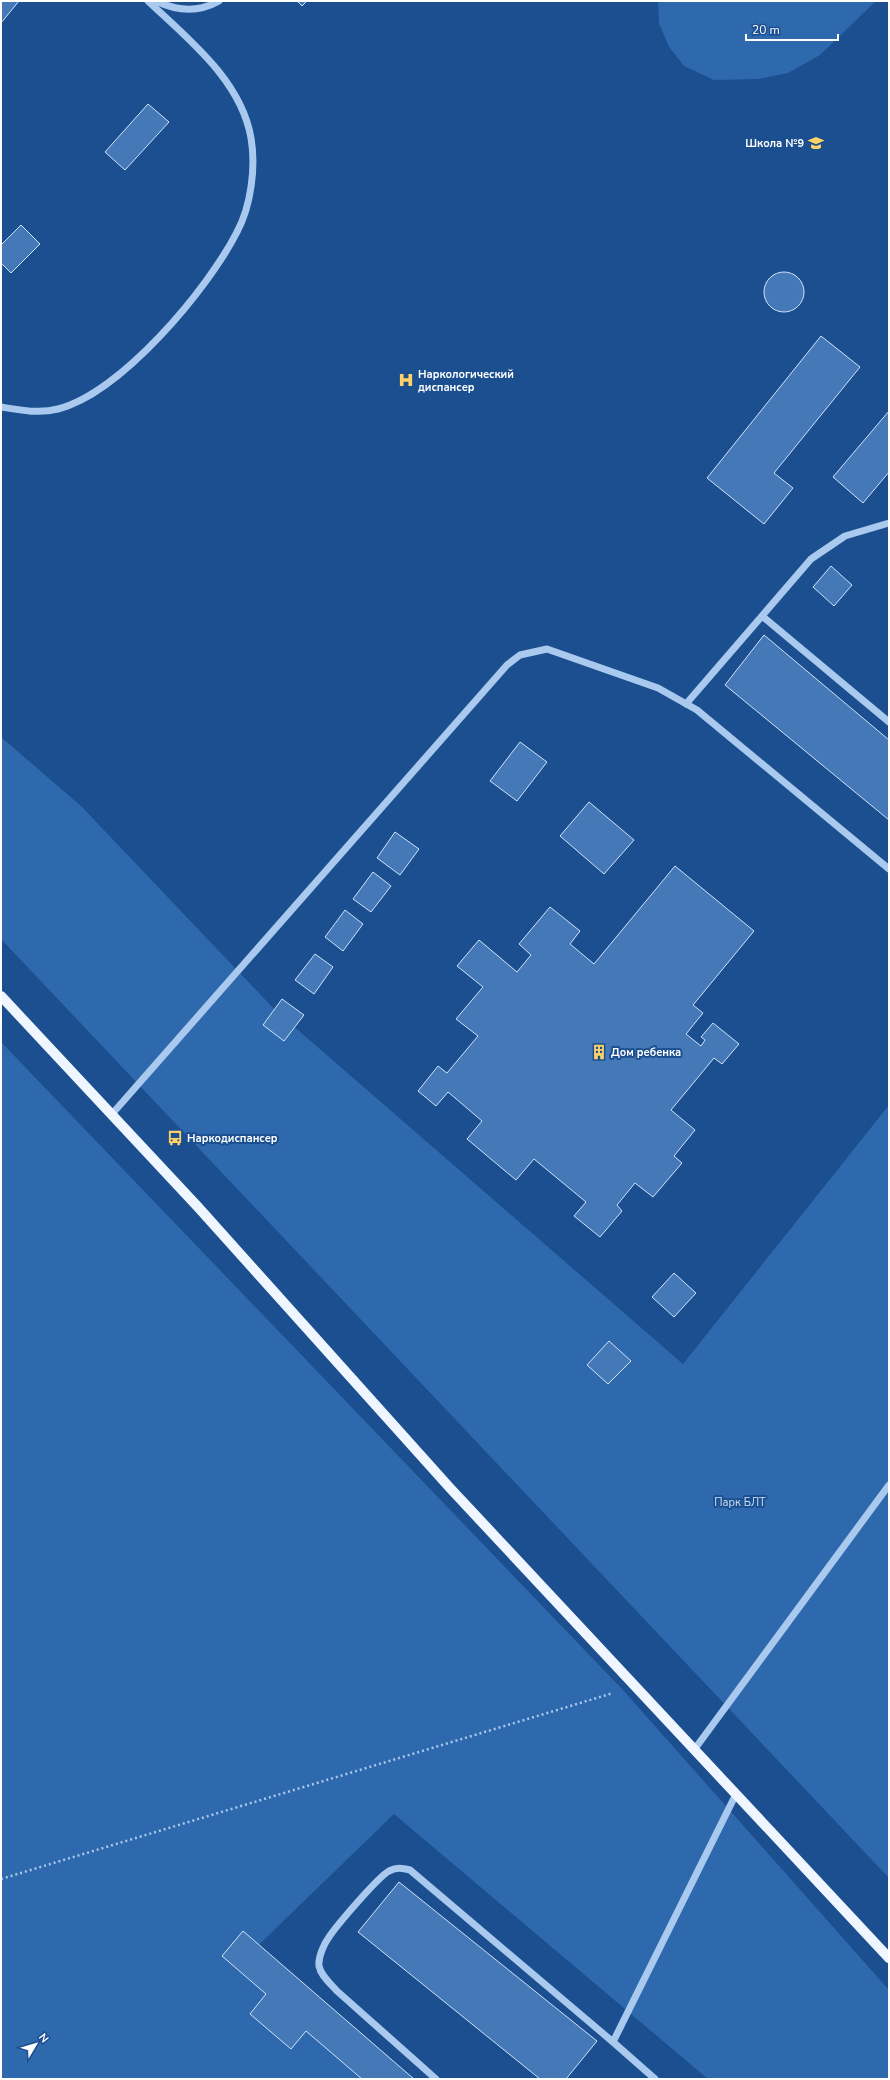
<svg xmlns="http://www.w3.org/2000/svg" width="890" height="2080" font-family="'Nunito Sans',sans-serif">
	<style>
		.green { fill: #2e69ad }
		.building { fill: #4478b7; stroke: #cfe3fa }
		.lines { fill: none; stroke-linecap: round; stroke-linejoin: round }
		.path { stroke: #a9c9ee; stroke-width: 2.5; stroke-dasharray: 2 3; stroke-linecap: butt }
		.minor { stroke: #a9c9ee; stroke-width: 7 }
		.major { stroke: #f0f6ff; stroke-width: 10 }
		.labels { text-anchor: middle; stroke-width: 4; stroke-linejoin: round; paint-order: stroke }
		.poi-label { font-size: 11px; font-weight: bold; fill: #fff; stroke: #1b4f8f; text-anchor: start }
		.park-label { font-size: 11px; fill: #cfe3fa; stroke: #1b4f8f }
	</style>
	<rect width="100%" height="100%" fill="#1b4f8f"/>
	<path class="green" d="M658,1H876L820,55L788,73L758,79L714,80L684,66L669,47L659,23Z
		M1,737L81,806L276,1011L683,1364L889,1105V1878L1,939Z
		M1,1042L623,1690L889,1990V2079H708L394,1814L236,1967L364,2079H1Z"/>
	<path class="building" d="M1,1H19L1,23Z
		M297,1H307L302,6Z
		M148,104L169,122L125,170L105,152Z
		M21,225L40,244L11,273L1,263V245Z
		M764 292a20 20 0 1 1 40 0a20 20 0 1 1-40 0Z
		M821,336L860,367L774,473L793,488L764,524L707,478Z
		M889,411V472L863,503L833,477Z
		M831,566L852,585L834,606L813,587Z
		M764,635L889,740V820L725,685Z
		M520,742L547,762L517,801L490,781Z
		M589,802L634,840L604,874L560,836Z
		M395,832L419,849L400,875L377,858Z
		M675,866L754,931L693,1005L703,1013L686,1034L701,1046L705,1040L701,1037L713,1023L739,1044L722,1064L714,1058L671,1110L695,1130L674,1156L682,1163L653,1197L635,1183L617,1205L622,1211L600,1237L574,1216L586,1202L534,1159L516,1180L467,1139L482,1121L448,1092L436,1106L418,1091L438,1066L447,1073L478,1036L456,1019L483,987L457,966L479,940L517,972L531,955L519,944L550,907L580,931L570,944L594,964Z
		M373,872L391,886L371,912L353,899Z
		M345,910L363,924L343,951L325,937Z
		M315,954L333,967L314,994L295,980Z
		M282,999L304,1015L284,1041L263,1025Z
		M674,1273L696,1293L674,1317L652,1297Z
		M609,1341L631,1361L608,1384L587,1365Z
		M399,1882L597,2041L566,2079H540L358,1932Z
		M243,1931L414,2079H362L306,2031L291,2049L250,2014L266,1994L222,1956Z"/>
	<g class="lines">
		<path class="path" d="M1,1879L613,1693"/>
		<path class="minor" d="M156,1C177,11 198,13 219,1
			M1,407C19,410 39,414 58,409C121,393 208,289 237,232C251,206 256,167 251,138C241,80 188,39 148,1
			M762,616L889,722
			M686,704L811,559L845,536L889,523
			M112,1114L507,665L520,655L547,649L658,688L697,710L889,869
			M694,1750L889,1485
			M436,2079L337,1991C330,1983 321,1976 319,1966C318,1957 324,1944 329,1937C337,1925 378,1877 389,1871C397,1867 402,1868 410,1870L613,2042
			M655,2079L613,2042L736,1794"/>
		<path class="major" d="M1,996L198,1207L450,1488L889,1958"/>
	</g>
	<defs>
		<symbol id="school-bare" viewBox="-9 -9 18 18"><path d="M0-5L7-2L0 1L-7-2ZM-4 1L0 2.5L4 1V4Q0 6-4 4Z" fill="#ffd166" stroke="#1b4f8f" stroke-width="2.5" paint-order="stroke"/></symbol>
		<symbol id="hospital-bare" viewBox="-9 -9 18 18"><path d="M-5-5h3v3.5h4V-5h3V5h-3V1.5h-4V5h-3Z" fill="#ffd166" stroke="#1b4f8f" stroke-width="2.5" paint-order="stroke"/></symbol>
		<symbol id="building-bare" viewBox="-9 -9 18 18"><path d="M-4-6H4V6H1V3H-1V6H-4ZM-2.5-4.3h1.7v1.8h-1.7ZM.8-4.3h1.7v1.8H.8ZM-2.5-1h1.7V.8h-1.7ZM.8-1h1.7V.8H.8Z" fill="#ffd166" stroke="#1b4f8f" stroke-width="2.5" paint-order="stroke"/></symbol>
		<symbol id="bus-bare" viewBox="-9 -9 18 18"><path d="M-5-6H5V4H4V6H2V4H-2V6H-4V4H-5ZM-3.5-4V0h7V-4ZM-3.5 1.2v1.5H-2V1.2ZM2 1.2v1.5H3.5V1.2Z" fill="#ffd166" stroke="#1b4f8f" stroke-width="2.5" paint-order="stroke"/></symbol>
	</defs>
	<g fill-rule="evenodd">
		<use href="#school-bare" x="805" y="132" width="22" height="22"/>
		<use href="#hospital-bare" x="395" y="369" width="22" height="22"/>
		<use href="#building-bare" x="588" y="1041" width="22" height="22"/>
		<use href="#bus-bare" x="164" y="1127" width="22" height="22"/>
	</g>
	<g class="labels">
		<g class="poi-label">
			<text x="804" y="147" text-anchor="end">Школа №9</text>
			<text x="418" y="378">Наркологический<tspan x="418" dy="13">диспансер</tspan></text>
			<text x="611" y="1056">Дом ребенка</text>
			<text x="187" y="1142">Наркодиспансер</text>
		</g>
		<g class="park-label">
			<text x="740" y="1506">Парк БЛТ</text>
		</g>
	</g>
	<rect width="890" height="2080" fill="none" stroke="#ffffff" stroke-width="4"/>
	<g transform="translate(36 2044) rotate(52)" stroke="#1b4f8f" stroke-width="3" paint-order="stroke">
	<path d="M0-3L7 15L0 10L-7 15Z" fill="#ffffff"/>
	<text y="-6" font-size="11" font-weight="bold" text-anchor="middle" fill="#ffffff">N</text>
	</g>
	<path d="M746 34v6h92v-6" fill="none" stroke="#ffffff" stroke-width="2"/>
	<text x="752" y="34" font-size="12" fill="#ffffff" stroke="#1b4f8f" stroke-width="3" paint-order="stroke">20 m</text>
</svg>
